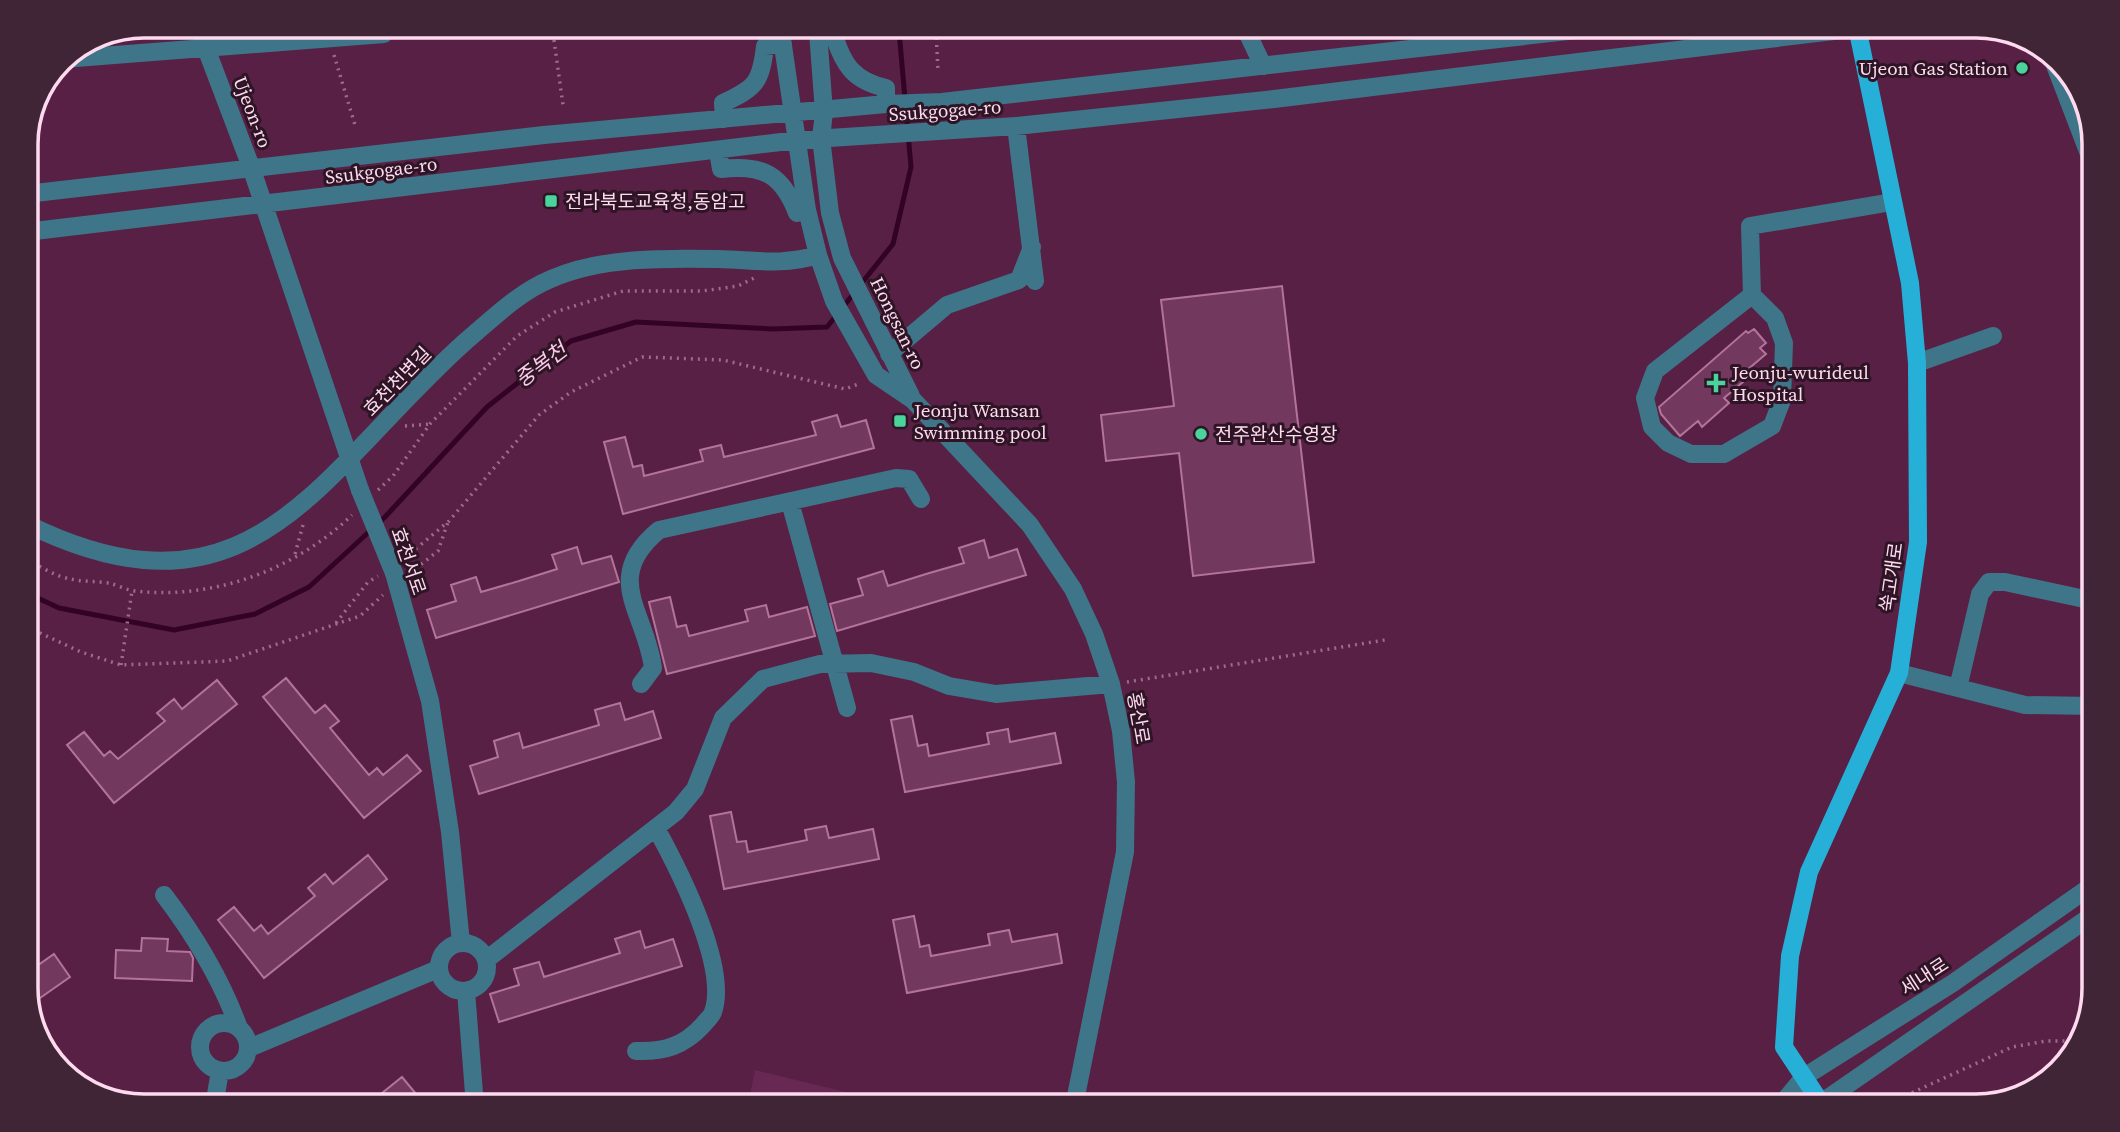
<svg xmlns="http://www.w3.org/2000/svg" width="2120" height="1132" font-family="'Source Serif 4','Noto Sans KR',serif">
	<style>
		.built { fill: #672953 }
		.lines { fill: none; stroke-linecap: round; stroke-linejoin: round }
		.stream { stroke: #330325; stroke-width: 5 }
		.building { fill: #72385e; stroke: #b3739a; stroke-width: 2 }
		.path { stroke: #9c6c8a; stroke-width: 3.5; stroke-dasharray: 2 5; stroke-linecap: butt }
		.minor { stroke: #3e7588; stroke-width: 18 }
		.major { stroke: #27b0d7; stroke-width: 18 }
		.minor-bridge { stroke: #3e7588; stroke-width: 18 }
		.poi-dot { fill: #4ad49c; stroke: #2e1525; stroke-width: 2.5 }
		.labels { text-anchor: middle; stroke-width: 6; stroke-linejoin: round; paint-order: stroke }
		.poi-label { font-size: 19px; fill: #fedaef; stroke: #2e1525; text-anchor: start }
		.street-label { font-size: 19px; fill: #fedaef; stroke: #2e1525 }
		.water-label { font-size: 21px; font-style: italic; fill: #fdc9e8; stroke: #2e1525 }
		.rim { fill: none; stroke: #fedaef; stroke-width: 3.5 }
	</style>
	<rect width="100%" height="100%" fill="#582045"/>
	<path class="built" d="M755,1070L904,1106H748Z"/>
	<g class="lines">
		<path class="stream" d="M861,284L893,244L911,167L899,31
			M27,593L59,608L174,630L255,614L309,587L384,518L487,407L571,341L636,322L773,329L827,327L855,292"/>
	</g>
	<path class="building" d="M1282,286L1314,562L1193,576L1179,453L1106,461L1101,415L1174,406L1161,300Z
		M1754,329L1766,343L1760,348L1766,354L1746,371L1750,376L1724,398L1729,403L1702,427L1698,421L1680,436L1661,414L1659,407L1746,331L1748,333Z
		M837,415L841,427L866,420L874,448L623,514L604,442L625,437L633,467L642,465L644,476L703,461L700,450L721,445L724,457L816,435L812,422Z
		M984,540L989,558L1017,549L1026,575L837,631L830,604L863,595L858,579L883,571L888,586L926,574L964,563L959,548Z
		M577,547L582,564L611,556L619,582L436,638L427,610L456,601L451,585L476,577L481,592L519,581L557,569L552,555Z
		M670,597L677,627L686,625L689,636L748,621L745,610L766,605L769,617L807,607L815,636L667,674L649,602Z
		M286,678L315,713L325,705L339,721L330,728L369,775L377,768L383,775L407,755L421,771L364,818L263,697Z
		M217,680L237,704L114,803L67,745L84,732L104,756L110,751L118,759L165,721L157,713L174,699L182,709Z
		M620,703L625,720L653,711L661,738L479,794L470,766L498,757L494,741L519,733L523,748L599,725L595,710Z
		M912,716L918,746L927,744L929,756L989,744L987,733L1008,729L1010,742L1055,733L1061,763L905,792L891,720Z
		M731,812L737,842L746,841L748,852L807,840L805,830L826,826L829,838L873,829L879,859L724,889L710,816Z
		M368,855L387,879L264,978L218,920L234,907L254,931L261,925L268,934L315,896L308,888L325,874L333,884Z
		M914,916L920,947L929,945L931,956L990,945L988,934L1009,930L1012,942L1057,934L1062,963L907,993L893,920Z
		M640,931L645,948L673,939L682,966L499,1022L490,994L519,985L514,969L539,962L544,977L620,953L615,939Z
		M142,938L168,939L167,951L190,952L193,958L192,981L115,978L116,950L141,951Z
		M54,954L70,977L30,1005L27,973Z
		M402,1077L421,1100L414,1106H366Z"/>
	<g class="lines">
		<path class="path" d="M936,31L938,71
			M553,33L563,105
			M334,55L355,125
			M405,426L430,424
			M378,490L393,476L430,424L517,336L555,312L623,291H702L738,286L754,278
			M295,554L303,525
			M405,558L449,521L539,415L571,392L642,357L723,360L845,389L861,383
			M27,560C40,566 56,577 71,579C83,582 96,581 109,583C117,585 126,590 135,591C213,600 295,570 352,515
			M410,573L438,551L448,522
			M336,623L368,582L378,576
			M27,627L81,652L121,665L227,661L360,616L383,595
			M121,665L132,591
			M1127,682L1385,640
			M2038,1087L2041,1086
			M1861,1096L1883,1106L2012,1047L2046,1041H2081"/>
		<path class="minor" d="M1246,30L1263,66
			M781,32L807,210L818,255L834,301L876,375L913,400L1030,525L1073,589L1094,634L1111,684L1121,731L1126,782L1125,852L1074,1106
			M818,32L824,112L821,138L830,213L842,258L911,396
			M201,35L251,167L360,490
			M818,36L834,35C843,65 854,81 886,88V104
			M63,59L384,34
			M2053,60L2094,167
			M724,119L723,103C756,88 761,82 765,46L783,44
			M1016,126L1035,281
			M718,151L721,169C762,164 782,174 797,213L807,210
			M26,194L544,135L886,104L942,102L1595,28
			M26,232L798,140L1016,126L1274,99L1867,27
			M1752,295L1655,371L1645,398L1652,427L1668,443L1691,454H1724L1772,426L1782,400L1784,343L1775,318L1752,295L1750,226L1892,202
			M889,354L947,305L1019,280L1032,247
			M1917,363L1993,336
			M790,502L847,708
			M27,524C253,635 319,472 466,341C492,319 519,292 551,279C601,257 665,258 718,259C755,260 781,266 818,255
			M394,573L430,701L450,832L461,943
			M1899,673L2025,705L2094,706
			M641,684L653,668C646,612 601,578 659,530L896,478L909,479L921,499
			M1958,688L1980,594L1989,582H2005L2094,601
			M164,895C196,937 221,979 239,1028
			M439 967a24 24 0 1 1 48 0a24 24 0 1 1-48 0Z
			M486,960L676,812L695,789L723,718L763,679L820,664L871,663L914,672L949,686L996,694L1111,684
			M466,991L475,1106
			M200 1047a24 24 0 1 1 48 0a24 24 0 1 1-48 0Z
			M249,1048L438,969
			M636,1051C664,1052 684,1046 703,1025C706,1021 712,1016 713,1012C729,967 678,868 656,828
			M1821,1103L2094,914
			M214,1106L220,1071
			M1780,1106L1804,1077L1953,983L2094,884"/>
		<path class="major" d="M1811,1106L1821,1103L1784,1047L1790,956L1809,872L1899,673L1918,542L1917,363L1910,283L1857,27"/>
		<path class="minor-bridge" d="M360,490L394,573"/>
	</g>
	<g class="poi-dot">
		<circle cx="2022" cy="68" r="7"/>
		<rect x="544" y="194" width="14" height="14" rx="3.5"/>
		<path d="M1712.5 372.5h7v7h7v7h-7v7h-7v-7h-7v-7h7z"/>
		<rect x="893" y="414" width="14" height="14" rx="3.5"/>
		<circle cx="1201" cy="434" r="7"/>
	</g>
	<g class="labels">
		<g class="poi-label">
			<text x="2008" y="75" text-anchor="end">Ujeon Gas Station</text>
			<text x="565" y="208">전라북도교육청,동암고</text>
			<text x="1732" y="379">Jeonju-wurideul<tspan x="1732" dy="22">Hospital</tspan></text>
			<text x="914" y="417">Jeonju Wansan<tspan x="914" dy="22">Swimming pool</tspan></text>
			<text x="1215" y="441">전주완산수영장</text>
		</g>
		<g class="street-label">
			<text transform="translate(945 110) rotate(-4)" y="7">Ssukgogae-ro</text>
			<text transform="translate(253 112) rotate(69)" y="7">Ujeon-ro</text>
			<text transform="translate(381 170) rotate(-7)" y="7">Ssukgogae-ro</text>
			<text transform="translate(898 323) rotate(64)" y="7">Hongsan-ro</text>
			<text transform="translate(397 381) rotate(-46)" y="7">효천천변길</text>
			<text transform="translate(409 561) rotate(71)" y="7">효천서로</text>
			<text transform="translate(1891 577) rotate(-82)" y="7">쑥고개로</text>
			<text transform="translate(1139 718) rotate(80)" y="7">홍산로</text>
			<text transform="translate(1924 976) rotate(-33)" y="7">세내로</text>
		</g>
		<g class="water-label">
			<text transform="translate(541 365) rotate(-37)" y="7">중복천</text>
		</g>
	</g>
	<path d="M0 0H2120V1132H0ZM144 38H1976A106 106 0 0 1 2082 144V988A106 106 0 0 1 1976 1094H144A106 106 0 0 1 38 988V144A106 106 0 0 1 144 38Z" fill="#3f2535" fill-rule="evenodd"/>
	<path class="rim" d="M144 38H1976A106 106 0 0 1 2082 144V988A106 106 0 0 1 1976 1094H144A106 106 0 0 1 38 988V144A106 106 0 0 1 144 38Z"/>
</svg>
